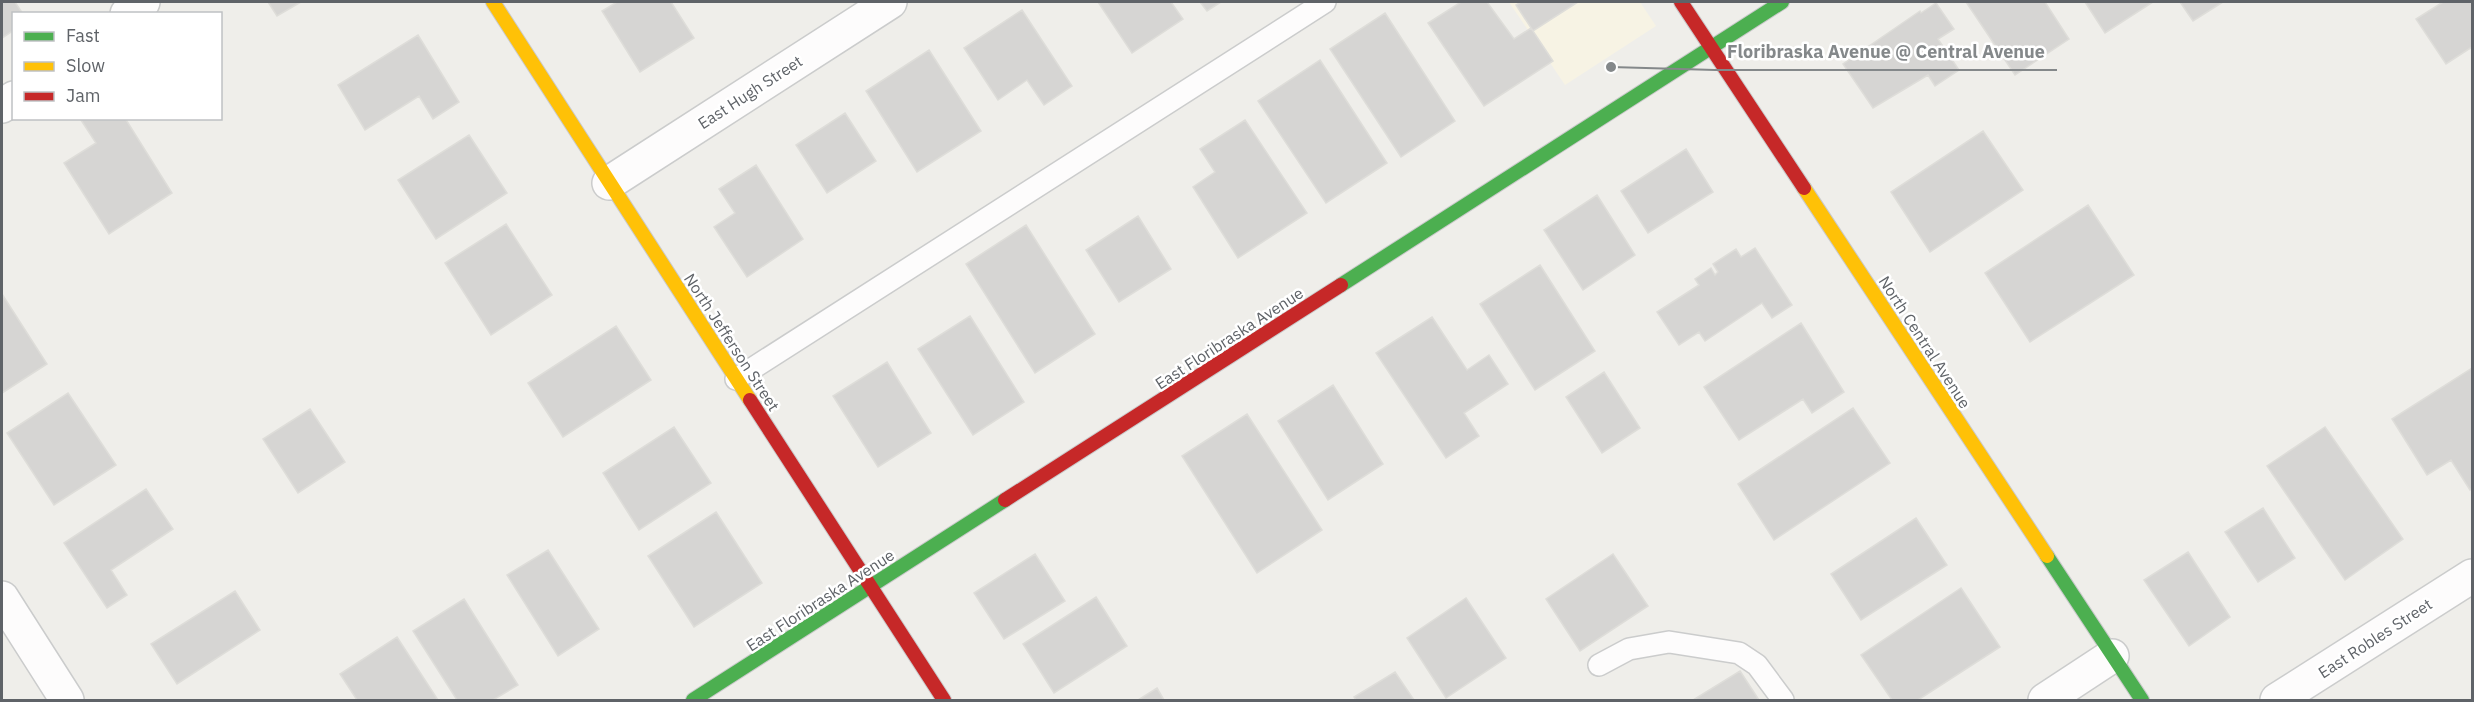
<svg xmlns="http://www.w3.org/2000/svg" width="2474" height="702" font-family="'IBM Plex Sans',sans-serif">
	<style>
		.commercial { fill: #f7f3e4 }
		.building { fill: #d6d5d3; stroke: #deddd9; stroke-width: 1.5 }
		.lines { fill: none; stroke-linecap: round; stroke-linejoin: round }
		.lane-casing { stroke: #cbcccc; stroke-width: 24 }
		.street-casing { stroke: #cbcccc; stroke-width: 36 }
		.fast-casing { stroke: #cacacb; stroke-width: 16 }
		.slow-casing { stroke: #cacacb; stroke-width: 16 }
		.jam-casing { stroke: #cacacb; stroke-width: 16 }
		.lane { stroke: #fdfcfc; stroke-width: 21 }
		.street { stroke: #fdfcfc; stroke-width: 33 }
		.fast { stroke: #4caf50; stroke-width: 14 }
		.slow { stroke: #ffc107; stroke-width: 14 }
		.jam { stroke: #c62828; stroke-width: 14 }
		.labels { text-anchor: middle; stroke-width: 5; stroke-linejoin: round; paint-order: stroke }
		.street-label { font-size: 16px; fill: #5f6368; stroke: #fff }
		.leader { fill: none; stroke: #84888a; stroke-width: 2 }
		.callout-dot { fill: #84888a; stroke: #fff; stroke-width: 2 }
		.callout-label { font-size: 18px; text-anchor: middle; font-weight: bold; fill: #84888a; stroke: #fff; stroke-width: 5; stroke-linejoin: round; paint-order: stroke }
	</style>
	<rect width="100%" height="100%" fill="#efeeea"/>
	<path class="commercial" d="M1509,2H1640L1656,26L1565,85Z"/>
	<path class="building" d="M2,2H15L23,14H14V30L2,38Z
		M268,2H301L277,16Z
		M617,2H671L694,38L640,72L602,11Z
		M1098,2H1171L1183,19L1132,53Z
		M1200,2H1221L1207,11Z
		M1461,2H1487L1514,39L1531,28L1553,61L1484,106L1428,23Z
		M1521,2H1578L1533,31L1516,5Z
		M1966,2H2045L2069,39L2015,75Z
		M2085,2H2153L2105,33Z
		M2180,2H2223L2193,21Z
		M2443,2H2472V47L2446,64L2416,19Z
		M1936,3L1954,29L1938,39L1959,70L1935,86L1928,75L1873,108L1843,64L1920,11L1921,13Z
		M1022,10L1072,86L1044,105L1027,80L998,100L964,48Z
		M1385,13L1455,121L1401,157L1330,49Z
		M418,35L459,102L433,119L419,96L365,130L338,85Z
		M929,50L981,131L917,172L866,91Z
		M1320,60L1387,163L1326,203L1258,101Z
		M845,113L876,161L827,193L796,145Z
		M83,118H125L172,193L109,234L64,163L96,143L81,120Z
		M1245,120L1307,213L1238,258L1193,187L1215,172L1200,149Z
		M1983,131L2023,190L1930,252L1891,192Z
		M469,135L507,193L436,239L398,180Z
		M1686,149L1713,192L1648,233L1621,191Z
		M756,165L803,239L747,277L714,227L735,213L719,189Z
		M1597,195L1635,255L1583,290L1544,230Z
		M2088,205L2134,275L2030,342L1985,273Z
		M1138,216L1171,269L1119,302L1086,250Z
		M506,224L552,295L491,335L445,263Z
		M1026,225L1095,334L1035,373L966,264Z
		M1755,248L1792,305L1772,318L1762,303L1705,341L1699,332L1679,345L1657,312L1699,285L1695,279L1711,268L1715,275L1718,272L1713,264L1736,249L1741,257Z
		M1540,265L1595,351L1535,390L1480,304Z
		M2,294L47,364L2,393Z
		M970,316L1024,402L973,435L918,349Z
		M1432,317L1467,370L1489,355L1508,384L1464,413L1479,436L1446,458L1376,353Z
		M1801,323L1844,392L1812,413L1803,399L1739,440L1704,387Z
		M616,326L651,380L563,437L528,383Z
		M887,362L931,433L878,467L833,396Z
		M2472,368V488L2470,490L2451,460L2427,475L2392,419Z
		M1604,372L1640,428L1602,453L1566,397Z
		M1333,385L1383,464L1328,500L1278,421Z
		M68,393L116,465L54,505L7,433Z
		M1853,408L1890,463L1774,540L1738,484Z
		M310,409L345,462L298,493L263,439Z
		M1247,414L1322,530L1257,573L1182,456Z
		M674,427L711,483L639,530L603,473Z
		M2325,427L2403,539L2345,580L2267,466Z
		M146,489L173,529L111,570L127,595L107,608L64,543Z
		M2263,508L2295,558L2258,582L2225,532Z
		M716,512L762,583L694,627L648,556Z
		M1916,518L1947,565L1861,620L1831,574Z
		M548,550L599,629L558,656L507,575Z
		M2188,552L2230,617L2189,646L2144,580Z
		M1035,554L1065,601L1004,639L974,593Z
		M1613,554L1648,606L1580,651L1546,599Z
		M1961,588L2000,647L1918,700H1892L1861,655Z
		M235,591L260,630L177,684L151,644Z
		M1096,597L1127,646L1054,693L1023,644Z
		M1466,598L1506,658L1446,698L1407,638Z
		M464,599L518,685L493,700H457L413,631Z
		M397,637L438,700H357L340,674Z
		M1740,671L1759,700H1693Z
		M1395,672L1414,700H1356L1354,697Z
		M1157,688L1164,700H1138Z"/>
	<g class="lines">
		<defs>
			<path id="lane" d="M736,379L1325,2
				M1599,665L1629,649L1669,642L1739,653L1757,665L1783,700"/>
			<path id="street" d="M127,14L143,2
				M2,106L14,98
				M609,183L890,2
				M2,598L67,700
				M2045,700L2112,656
				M2277,700L2472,576"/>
			<path id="fast" d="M1341,285L1782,2
				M2047,556L2142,700
				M693,700L1005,500"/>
			<path id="slow" d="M493,2L750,400
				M1804,188L2047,556"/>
			<path id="jam" d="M1681,2L1804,188
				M750,400L944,700
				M1005,500L1341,285"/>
		</defs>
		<use href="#lane" class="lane-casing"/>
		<use href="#street" class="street-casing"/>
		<use href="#fast" class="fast-casing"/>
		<use href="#slow" class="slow-casing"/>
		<use href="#jam" class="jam-casing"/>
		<use href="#lane" class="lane"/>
		<use href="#street" class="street"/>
		<use href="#fast" class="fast"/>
		<use href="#slow" class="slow"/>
		<use href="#jam" class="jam"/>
	</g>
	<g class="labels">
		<g class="street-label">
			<text transform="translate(750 92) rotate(-33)" y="6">East Hugh Street</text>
			<text transform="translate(1229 338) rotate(-33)" y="6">East Floribraska Avenue</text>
			<text transform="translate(732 342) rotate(57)" y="6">North Jefferson Street</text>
			<text transform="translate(1925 342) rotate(57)" y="6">North Central Avenue</text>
			<text transform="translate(820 600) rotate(-33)" y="6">East Floribraska Avenue</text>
			<text transform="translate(2375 638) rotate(-33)" y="6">East Robles Street</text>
		</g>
	</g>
	<path class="leader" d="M1611 67L1715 70H2057"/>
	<circle class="callout-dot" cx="1611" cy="67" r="6"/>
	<g class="callout-label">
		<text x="1886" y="58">Floribraska Avenue @ Central Avenue</text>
	</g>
	<rect width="2474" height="702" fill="none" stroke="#5f6368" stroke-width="6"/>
	<rect x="12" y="12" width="210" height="108" fill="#ffffff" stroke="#bfc1c3" stroke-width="1.5"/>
	<rect x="24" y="32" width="30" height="9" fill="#4caf50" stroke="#bfc1c3" stroke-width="1.5"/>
	<text x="66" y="42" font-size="18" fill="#5f6368">Fast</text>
	<rect x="24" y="62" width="30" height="9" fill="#ffc107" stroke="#bfc1c3" stroke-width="1.5"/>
	<text x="66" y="72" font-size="18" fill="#5f6368">Slow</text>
	<rect x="24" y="92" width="30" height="9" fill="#c62828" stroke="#bfc1c3" stroke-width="1.5"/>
	<text x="66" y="102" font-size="18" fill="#5f6368">Jam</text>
</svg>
